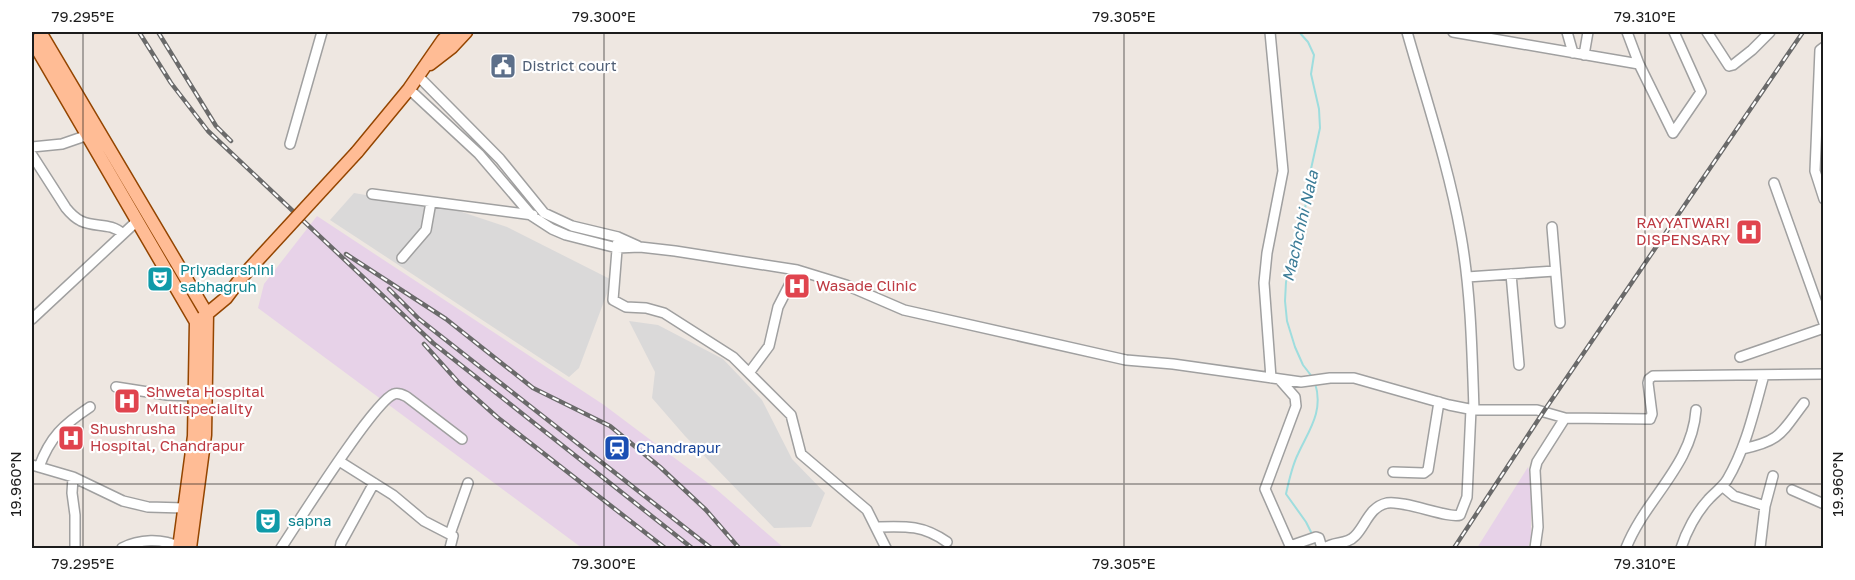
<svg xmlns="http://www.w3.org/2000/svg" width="1855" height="580" font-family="'Golos Text',sans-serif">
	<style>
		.residential { fill: #dad9d9 }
		.industrial { fill: #e7d2e8 }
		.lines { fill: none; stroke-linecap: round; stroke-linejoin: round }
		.stream { stroke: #9eddde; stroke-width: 2 }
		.minor-casing { stroke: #a0a0a0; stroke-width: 12 }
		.major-casing { stroke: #944500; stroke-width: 15 }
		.minor { stroke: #fff; stroke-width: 9 }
		.major { stroke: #ffbc95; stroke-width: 12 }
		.rail-casing { stroke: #6a6a6a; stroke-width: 4.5 }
		.rail { stroke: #fff; stroke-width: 2; stroke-dasharray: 7; stroke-linecap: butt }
		.major-bridge-casing { stroke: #944500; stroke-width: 15; stroke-linecap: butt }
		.major-bridge { stroke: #ffbc95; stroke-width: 12 }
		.ticks { fill: none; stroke: #1c1c1c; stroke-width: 1.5; stroke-opacity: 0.45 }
		.labels { text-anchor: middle; stroke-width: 4.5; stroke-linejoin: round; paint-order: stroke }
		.service-label { font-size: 15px; fill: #4e5e75; stroke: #fff; text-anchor: start }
		.health-label { font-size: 15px; fill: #be3a42; stroke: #fff; text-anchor: start }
		.culture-label { font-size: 15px; fill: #0d838f; stroke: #fff; text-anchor: start }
		.transit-label { font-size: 15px; fill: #164399; stroke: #fff; text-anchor: start }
		.water-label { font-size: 16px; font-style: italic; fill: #3c7c97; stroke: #fff }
		.neatline { fill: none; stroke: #1c1c1c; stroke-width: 2 }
		.ticks-label { font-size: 15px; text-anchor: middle; fill: #1c1c1c }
	</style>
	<rect width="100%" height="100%" fill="#eee7e1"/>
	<path class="residential" d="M354,193L459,211L507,227L612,280L579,368L569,377L330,220Z
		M629,321L658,325L723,359L762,400L792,459L825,493L811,527L774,528L685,436L652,398L655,372Z"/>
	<path class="industrial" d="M317,216L604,405L716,489L784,548H582L258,308L264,284Z
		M1528,467L1531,479V537L1528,548H1477Z"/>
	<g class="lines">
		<path class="stream" d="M1299,32L1308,42L1314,55L1311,74L1319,109L1320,128L1309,178L1303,225L1286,282L1285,301L1287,321L1295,347L1303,365L1313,378
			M1312,534L1306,522L1286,494C1289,480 1292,466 1298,454C1309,430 1324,411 1315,383
			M1314,540L1317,548"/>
		<defs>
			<path id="minor" d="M1270,32L1283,171L1267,253L1264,283L1271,378
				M1407,32C1426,99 1449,167 1461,236C1471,293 1472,352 1474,410
				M1453,32L1639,64L1673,133L1701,92L1674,32
				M1567,32L1573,53
				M1627,32L1639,64
				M1707,32L1729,66L1733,65L1752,50L1770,32
				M1824,47L1820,50L1815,171L1824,199
				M1584,55L1588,32
				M418,76L500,159L544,213L572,226L618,237L638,246
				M409,89L479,154L532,216L552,229L566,235L617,248L640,247L675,251L797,270L846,285L904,310L1126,360L1173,364L1301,382L1330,378H1354L1449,405L1474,410H1537L1565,418L1650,419L1652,414L1648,383L1649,379L1653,376L1824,374
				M290,144L322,32
				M32,147L62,144L88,135
				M32,155L66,208C70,213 75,218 81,221C96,228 110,222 123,234
				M1774,183L1824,323
				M372,194L533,215
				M1552,227L1560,323
				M618,237L613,300L626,307L646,308L664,313L733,357L791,415L801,454L867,510L886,548
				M402,258L426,230L431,202
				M1511,274L1519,365
				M1467,277L1555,271
				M32,319L136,222
				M1740,357L1824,328
				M749,373L769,346L778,307L797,270
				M1280,380L1295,397L1296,406L1265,489L1291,548
				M116,387L167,395L195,396
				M1742,449C1781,441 1781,433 1804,403
				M339,461L393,495L424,521L453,536L450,548
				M32,465L73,477L123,501L148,507L184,508
				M39,467C50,437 63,425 90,407
				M1393,472L1424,473L1428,470L1439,402
				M73,477L72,493L75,515V548
				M1722,486L1734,496L1765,506
				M1792,490L1824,504
				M877,527C906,526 923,525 947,542
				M450,534L468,483
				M1290,546L1316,537L1319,538L1322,548
				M122,548C139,539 162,538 180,547
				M281,548C297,524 374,401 394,394C399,392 403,395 407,397L462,439
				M340,548L341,543L374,483
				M1325,548C1334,541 1347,545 1355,536C1366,525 1369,507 1387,503C1404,500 1449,519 1460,515L1467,497L1471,409
				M1535,548L1538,527L1535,470L1537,462L1565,418
				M1626,548C1645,499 1692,466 1696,410
				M1681,548C1686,532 1696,513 1708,500C1714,493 1722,488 1727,480C1746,448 1754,411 1764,375
				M1760,548L1765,506L1773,476"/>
			<path id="major" d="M40,32L207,314L205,435L190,548
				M32,40L196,322L194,436L179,548
				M430,64L452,47L466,32
				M357,152L409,89L443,40L451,32
				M202,318L226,298L241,278"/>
		</defs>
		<use href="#minor" class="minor-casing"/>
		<use href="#major" class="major-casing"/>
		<use href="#minor" class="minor"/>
		<use href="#major" class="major"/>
		<defs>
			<path id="rail" d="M139,32L171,83L208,131L433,343L692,548
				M158,32L216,126L231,141
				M346,254L446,319L533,388L610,426L660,467L706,510L739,548
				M389,289L419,319L711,548
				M424,344L459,383L497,417L665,548
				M1454,548L1544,411L1803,32"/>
		</defs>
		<use href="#rail" class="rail-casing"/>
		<use href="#rail" class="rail"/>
		<defs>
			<path id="major-bridge" d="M241,278L357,152"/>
		</defs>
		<use href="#major-bridge" class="major-bridge-casing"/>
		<use href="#major-bridge" class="major-bridge"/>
	</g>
	<path class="ticks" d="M83,32V548M604,32V548M1124,32V548M1645,32V548M32,484H1824"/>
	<defs>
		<symbol id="civic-square" viewBox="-11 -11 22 22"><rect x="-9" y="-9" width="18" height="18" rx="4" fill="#5c6f8a" stroke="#fff"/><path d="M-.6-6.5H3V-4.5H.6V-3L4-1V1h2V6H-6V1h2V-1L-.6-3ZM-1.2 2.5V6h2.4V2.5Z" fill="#fff"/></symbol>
		<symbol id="hospital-square" viewBox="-11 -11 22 22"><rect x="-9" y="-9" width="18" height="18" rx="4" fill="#e0444e" stroke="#fff"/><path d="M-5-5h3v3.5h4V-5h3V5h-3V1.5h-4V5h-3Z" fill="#fff"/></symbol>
		<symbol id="theatre-square" viewBox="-11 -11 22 22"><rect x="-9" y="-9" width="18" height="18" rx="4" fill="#0f9aa8" stroke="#fff"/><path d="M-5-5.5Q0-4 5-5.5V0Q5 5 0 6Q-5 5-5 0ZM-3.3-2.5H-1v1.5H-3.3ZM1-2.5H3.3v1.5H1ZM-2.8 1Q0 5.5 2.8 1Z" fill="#fff"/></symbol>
		<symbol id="station-square" viewBox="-11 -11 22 22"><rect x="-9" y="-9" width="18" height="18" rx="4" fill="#1a4fb4" stroke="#fff"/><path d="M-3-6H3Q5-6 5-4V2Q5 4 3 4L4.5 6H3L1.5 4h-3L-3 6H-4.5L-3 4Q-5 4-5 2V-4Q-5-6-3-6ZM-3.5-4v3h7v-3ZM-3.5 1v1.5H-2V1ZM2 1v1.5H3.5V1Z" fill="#fff"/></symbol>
	</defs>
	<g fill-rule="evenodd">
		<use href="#civic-square" x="488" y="51" width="30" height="30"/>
		<use href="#hospital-square" x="1734" y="217" width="30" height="30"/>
		<use href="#theatre-square" x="145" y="264" width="30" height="30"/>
		<use href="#hospital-square" x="782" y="271" width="30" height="30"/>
		<use href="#hospital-square" x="112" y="386" width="30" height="30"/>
		<use href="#hospital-square" x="56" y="423" width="30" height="30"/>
		<use href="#station-square" x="602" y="433" width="30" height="30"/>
		<use href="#theatre-square" x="253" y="506" width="30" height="30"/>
	</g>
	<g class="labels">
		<g class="service-label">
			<text x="522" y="71">District court</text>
		</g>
		<g class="health-label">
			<text x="1730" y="228" text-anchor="end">RAYYATWARI<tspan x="1730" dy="17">DISPENSARY</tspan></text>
			<text x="816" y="291">Wasade Clinic</text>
			<text x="146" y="397">Shweta Hospital<tspan x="146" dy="17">Multispeciality</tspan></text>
			<text x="90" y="434">Shushrusha<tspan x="90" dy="17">Hospital, Chandrapur</tspan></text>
		</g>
		<g class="culture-label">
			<text x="180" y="275">Priyadarshini<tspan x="180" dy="17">sabhagruh</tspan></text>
			<text x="288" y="526">sapna</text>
		</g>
		<g class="transit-label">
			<text x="636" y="453">Chandrapur</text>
		</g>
		<g class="water-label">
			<text transform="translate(1300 226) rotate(-77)" y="6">Machchhi Nala</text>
		</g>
	</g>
	<rect width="1855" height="580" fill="none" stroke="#ffffff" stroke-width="66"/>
	<rect x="33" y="33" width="1789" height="514" class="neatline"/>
	<g class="ticks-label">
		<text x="83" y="22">79.295°E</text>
		<text x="604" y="22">79.300°E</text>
		<text x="1124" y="22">79.305°E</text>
		<text x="1645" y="22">79.310°E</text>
		<text transform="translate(16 484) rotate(-90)" y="5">19.960°N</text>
		<text transform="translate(1838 484) rotate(-90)" y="5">19.960°N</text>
		<text x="83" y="569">79.295°E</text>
		<text x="604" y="569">79.300°E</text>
		<text x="1124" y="569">79.305°E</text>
		<text x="1645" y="569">79.310°E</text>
	</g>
</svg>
